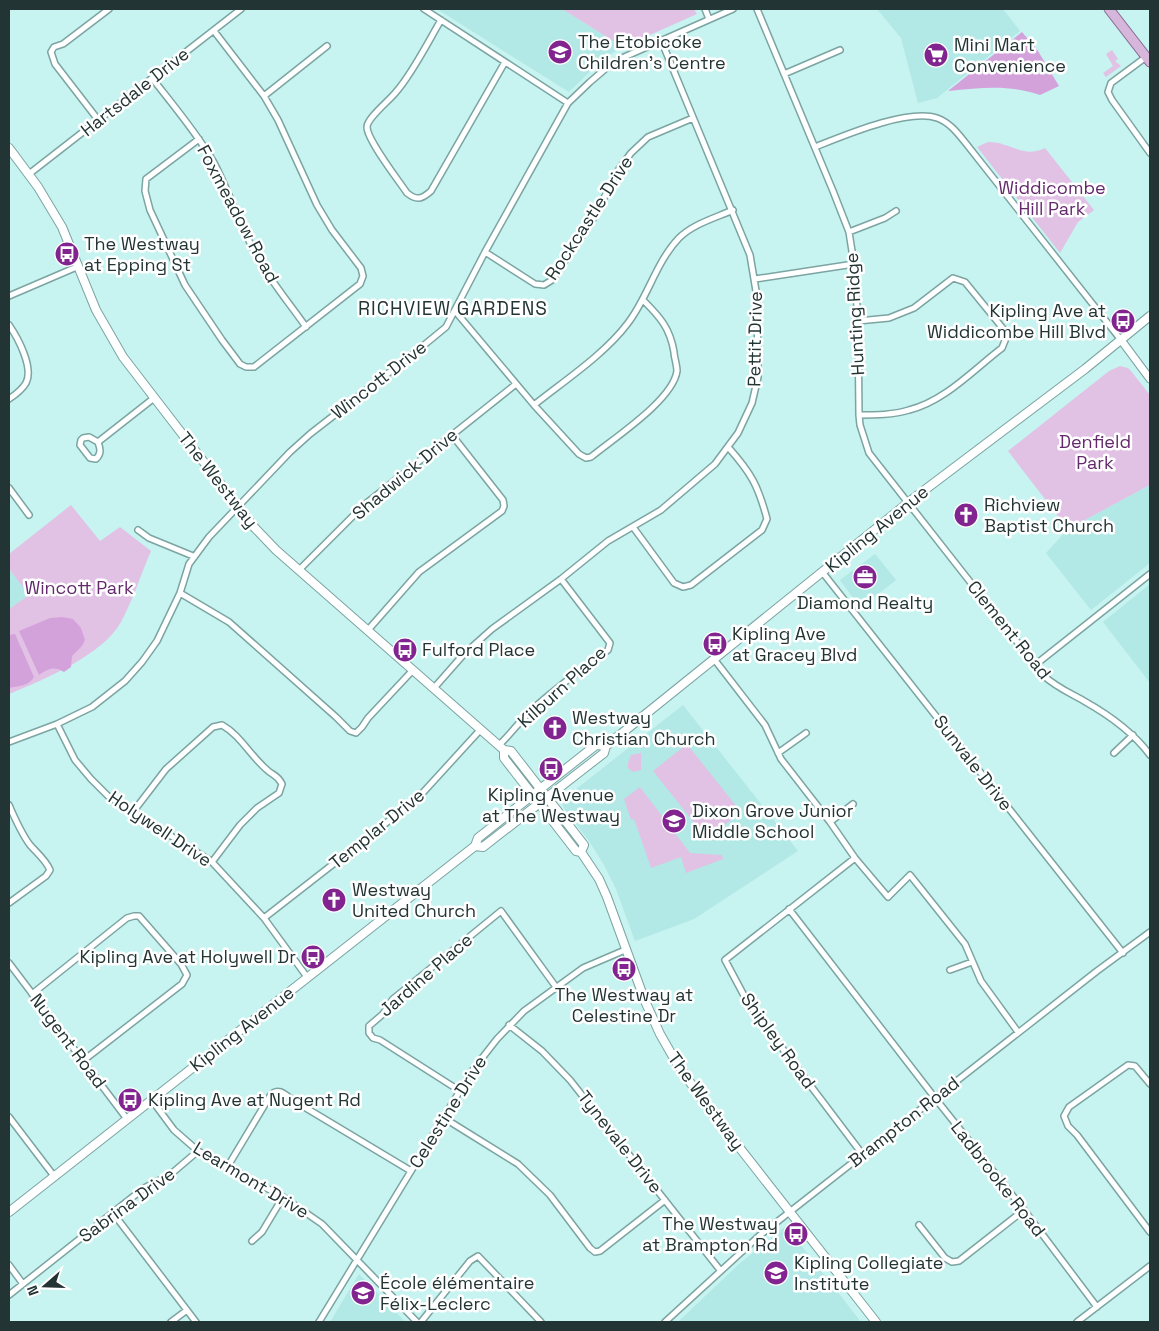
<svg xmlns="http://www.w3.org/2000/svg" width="1159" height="1331" font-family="'Space Grotesk',sans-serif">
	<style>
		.built { fill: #b2e8e5 }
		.green { fill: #e1c2e5 }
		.forest { fill: #d4a2db }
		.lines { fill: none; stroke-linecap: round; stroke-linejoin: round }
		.minor-casing { stroke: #7ba4a2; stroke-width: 8 }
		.tertiary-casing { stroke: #7ba4a2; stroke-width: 9 }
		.secondary-casing { stroke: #7ba4a2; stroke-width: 10 }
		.primary-casing { stroke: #866991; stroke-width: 11 }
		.minor { stroke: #fff; stroke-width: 5 }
		.tertiary { stroke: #fff; stroke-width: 7 }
		.secondary { stroke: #fff; stroke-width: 8 }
		.primary { stroke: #d7b6dc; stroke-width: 9 }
		.labels { text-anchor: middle; stroke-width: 5; stroke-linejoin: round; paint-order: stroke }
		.poi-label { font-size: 18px; fill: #223433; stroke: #fff; text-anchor: start }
		.street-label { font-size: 18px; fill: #223433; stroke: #fff }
		.park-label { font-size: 18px; fill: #64286c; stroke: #fff }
		.neighbourhood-label { font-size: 19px; letter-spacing: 1px; fill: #223433; stroke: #fff }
	</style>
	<rect width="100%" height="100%" fill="#c7f3f0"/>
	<path class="built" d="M437,9H562L623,47L604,58L569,92Z
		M877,9H1003L1020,31L937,98L918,103L901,38Z
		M1150,485V563L1091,610L1046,553L1068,529Z
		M875,554L896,580L860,608L840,580Z
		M9,569L29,595L9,609Z
		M1150,584V683L1103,622Z
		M683,705L798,851L694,919L635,941L616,889L604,865L589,841L564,808L561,801Z
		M786,1226L861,1322H678L739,1264Z
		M359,1274L395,1311L405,1322H330Z"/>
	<path class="green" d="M562,9H694L697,14L623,47Z
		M1112,50L1118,59L1115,61L1121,66L1106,77L1103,73L1113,66L1106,54Z
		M988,142C1011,142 1023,159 1045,148L1094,210L1078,222L1060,253L977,147Z
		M1120,366L1128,368L1131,371L1150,395V485L1068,529L1008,451L1109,371Z
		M71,505L100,541L120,527L151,551C141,574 133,600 121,622C103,655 43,680 9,694V609L29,595L9,569V554Z
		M687,744L741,812L707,839L653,771Z
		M641,753V770L633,772L628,768V763L631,755Z
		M640,787L690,853L722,855L723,859L686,873L681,857L651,868L634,819L631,820L624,799Z"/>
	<path class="forest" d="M1022,32L1038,51L1059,86L1040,95C1007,84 982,88 948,91Z
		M62,617L73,619L81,628L85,640L82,646L72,656L71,667L64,672C54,666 49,668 39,675L19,631L50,618Z
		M15,634L34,677C29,686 18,686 9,688V635Z"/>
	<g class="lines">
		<defs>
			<path id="minor" d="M424,9L568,103
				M705,9L709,19
				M757,9L833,191L849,232L854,264L858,321L859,415L860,425L869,453L1044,676C1056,687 1070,693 1084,701C1109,715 1133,732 1150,755
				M441,20C428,42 412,74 396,92C390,100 367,118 367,127C367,140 399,181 407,193C417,201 422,199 431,191L505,62
				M1146,57L1111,83L1108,92L1112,100L1150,153
				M784,74L840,50
				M152,78C173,105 196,132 213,161C230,193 240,227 258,258C272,283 290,304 306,327
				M264,96L327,46
				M99,121L55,64L51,52L54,47L63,44L109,9
				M199,139L146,179L145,191L150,210L185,285L222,340L240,364L246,367H254L360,284L363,276L361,268L332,230L317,205L278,120L264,96L214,31
				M815,147C843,136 908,108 937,118C951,123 959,135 968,146L1121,340
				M29,174L241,9
				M849,232L885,218L896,211
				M485,252L535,284L544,285L552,280L593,219L619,169L631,153L648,137L693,118
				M755,279L854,264
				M9,296L79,266
				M455,311L534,405L579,454L586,458L591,457C614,438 673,400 677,371C677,365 674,357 674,352C670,328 660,317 643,300
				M858,321L889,318L914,308L953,278L965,282L1005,331L1006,338L1002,348C973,370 945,401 909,410C893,415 876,415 859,415
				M9,325C18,338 34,368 26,383C22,390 15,395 9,399
				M534,405C564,381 605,354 628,323C648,297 656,262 679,238C693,224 715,218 733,210
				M98,442C100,448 102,453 96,459L90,458L80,445L81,440L83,438L89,437L98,442L154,398
				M9,488L29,515
				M633,527L674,583L683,587L691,585L762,530L767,519C758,485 751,473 728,447
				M138,530L149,538L193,556
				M299,570L363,506L516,384
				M823,573L1123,953
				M180,593L229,622L336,717L350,731L356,733L362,727L368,718L413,670
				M368,630L419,572L502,511L504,506L503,500L452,435
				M714,659L765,725L781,759L830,822L855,858L888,897L910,875L965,944L981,981L1018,1032
				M1035,665L1150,574
				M434,688L464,654L492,629L561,579L608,541L661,510L715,464L738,433L752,403L758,377L757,297L750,255L661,40
				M57,724L75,760L91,779L108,796L212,862L264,918L307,977
				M9,742L57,724L92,707L125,681L142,662L157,641L180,593L189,564L209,537L290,452L310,434L418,350L446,327L485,252L568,103L590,82L611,64L622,58L733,9
				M499,745C512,733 521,719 534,708C557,687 583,668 608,650L610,643L561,579
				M778,753L806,733
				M1114,753L1133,735
				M9,805C15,819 21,833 30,845C37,853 46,860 50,870L46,876L9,903
				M133,812L166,769L213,727L222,725C240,735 250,755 266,769C273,776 277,774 282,784L279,793L257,808L240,825L212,862
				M830,822L853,804
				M855,858L725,960L748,1003L863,1155
				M789,909L935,1098L1024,1210L1097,1307
				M264,918L418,798L481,729
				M9,963L127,1119
				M950,970L972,962
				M32,994L127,918L134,916H139L181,964L187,975L182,984L84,1060
				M509,1025L542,1051L570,1080L720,1270
				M1150,1084L1135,1066L1128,1065L1069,1107L1064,1116L1068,1126L1077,1135L1150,1232
				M460,1091L380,1040L373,1038L369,1033V1026L383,1014L393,999L501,911L556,987
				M151,1099L174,1130L198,1151L283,1197L322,1224L417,1322
				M9,1117L54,1176
				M444,1118L518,1164L550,1195L590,1248L595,1252L600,1251L665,1200
				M228,1166L270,1096C277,1087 284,1093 291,1099L411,1171
				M113,1213L196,1322
				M919,1225L945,1258L952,1262L959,1261L1024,1210
				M252,1241L262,1232L283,1197
				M9,1265L23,1284
				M9,1295L144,1188L171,1174L198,1151
				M171,1322L187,1310
				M319,1322L472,1071L497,1039L524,1011L583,968L625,950
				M421,1322L470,1261L478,1256L541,1322
				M665,1322L759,1236L1097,971L1150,932
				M1077,1322L1150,1266"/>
			<path id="tertiary" d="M1121,340L1150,379"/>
			<path id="secondary" d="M9,148L38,187L62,227L96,310L123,357L253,526L276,550L504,750L511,751L584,845L581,852
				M504,750V758L576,851L581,852L599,879L607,897L645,1001L660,1034L676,1062L703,1101L876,1322
				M475,846L483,847L604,753L606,746L914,498L1085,369L1150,316
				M9,1212L475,846L478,838L596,745L606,746"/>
			<path id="primary" d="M1109,9L1150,62"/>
		</defs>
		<use href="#minor" class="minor-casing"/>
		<use href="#tertiary" class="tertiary-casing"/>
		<use href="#secondary" class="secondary-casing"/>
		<use href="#primary" class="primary-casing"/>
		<use href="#minor" class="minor"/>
		<use href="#tertiary" class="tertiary"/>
		<use href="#secondary" class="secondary"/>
		<use href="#primary" class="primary"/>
	</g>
	<defs>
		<symbol id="school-disc" viewBox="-11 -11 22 22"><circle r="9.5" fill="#82248f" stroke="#fff"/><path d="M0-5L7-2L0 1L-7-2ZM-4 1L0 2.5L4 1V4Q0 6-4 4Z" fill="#fff"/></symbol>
		<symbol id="supermarket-disc" viewBox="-11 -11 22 22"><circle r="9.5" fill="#82248f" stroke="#fff"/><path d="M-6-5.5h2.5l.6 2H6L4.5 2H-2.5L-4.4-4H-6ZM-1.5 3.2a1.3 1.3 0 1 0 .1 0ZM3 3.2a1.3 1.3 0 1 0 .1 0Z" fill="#fff"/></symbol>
		<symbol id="bus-disc" viewBox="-11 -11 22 22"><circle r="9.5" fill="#82248f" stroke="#fff"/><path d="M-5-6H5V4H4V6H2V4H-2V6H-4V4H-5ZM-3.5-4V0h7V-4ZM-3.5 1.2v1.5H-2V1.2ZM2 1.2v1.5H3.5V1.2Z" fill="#fff"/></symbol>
		<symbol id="church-disc" viewBox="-11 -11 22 22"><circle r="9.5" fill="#82248f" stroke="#fff"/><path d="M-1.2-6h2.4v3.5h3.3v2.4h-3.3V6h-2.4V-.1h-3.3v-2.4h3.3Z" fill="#fff"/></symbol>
		<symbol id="office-disc" viewBox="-11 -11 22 22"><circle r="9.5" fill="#82248f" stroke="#fff"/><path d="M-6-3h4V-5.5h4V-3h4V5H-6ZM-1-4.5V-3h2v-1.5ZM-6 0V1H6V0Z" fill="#fff"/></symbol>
	</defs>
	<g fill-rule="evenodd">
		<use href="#school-disc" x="546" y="38" width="28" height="28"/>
		<use href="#supermarket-disc" x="922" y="41" width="28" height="28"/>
		<use href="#bus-disc" x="53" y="240" width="28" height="28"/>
		<use href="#bus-disc" x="1109" y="307" width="28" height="28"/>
		<use href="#church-disc" x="952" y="501" width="28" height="28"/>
		<use href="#office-disc" x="851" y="563" width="28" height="28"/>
		<use href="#bus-disc" x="701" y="630" width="28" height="28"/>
		<use href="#bus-disc" x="391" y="636" width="28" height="28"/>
		<use href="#church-disc" x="541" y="714" width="28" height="28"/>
		<use href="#bus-disc" x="537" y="755" width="28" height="28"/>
		<use href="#school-disc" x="660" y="807" width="28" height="28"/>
		<use href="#church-disc" x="320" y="886" width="28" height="28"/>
		<use href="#bus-disc" x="299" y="943" width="28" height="28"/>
		<use href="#bus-disc" x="610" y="955" width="28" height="28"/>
		<use href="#bus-disc" x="116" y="1086" width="28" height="28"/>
		<use href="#bus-disc" x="782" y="1220" width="28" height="28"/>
		<use href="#school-disc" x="762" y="1259" width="28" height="28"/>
		<use href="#school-disc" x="349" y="1279" width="28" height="28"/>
	</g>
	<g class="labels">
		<g class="poi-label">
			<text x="578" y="48">The Etobicoke<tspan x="578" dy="21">Children's Centre</tspan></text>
			<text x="954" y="51">Mini Mart<tspan x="954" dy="21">Convenience</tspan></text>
			<text x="84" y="250">The Westway<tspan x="84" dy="21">at Epping St</tspan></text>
			<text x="1106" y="317" text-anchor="end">Kipling Ave at<tspan x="1106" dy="21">Widdicombe Hill Blvd</tspan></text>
			<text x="984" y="511">Richview<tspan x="984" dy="21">Baptist Church</tspan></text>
			<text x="865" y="609" text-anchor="middle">Diamond Realty</text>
			<text x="732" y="640">Kipling Ave<tspan x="732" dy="21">at Gracey Blvd</tspan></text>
			<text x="422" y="656">Fulford Place</text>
			<text x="572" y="724">Westway<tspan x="572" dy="21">Christian Church</tspan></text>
			<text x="551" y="801" text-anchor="middle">Kipling Avenue<tspan x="551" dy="21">at The Westway</tspan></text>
			<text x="692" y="817">Dixon Grove Junior<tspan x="692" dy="21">Middle School</tspan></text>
			<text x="352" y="896">Westway<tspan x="352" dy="21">United Church</tspan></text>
			<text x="296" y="963" text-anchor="end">Kipling Ave at Holywell Dr</text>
			<text x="624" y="1001" text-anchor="middle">The Westway at<tspan x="624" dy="21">Celestine Dr</tspan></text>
			<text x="148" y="1106">Kipling Ave at Nugent Rd</text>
			<text x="778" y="1230" text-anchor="end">The Westway<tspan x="778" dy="21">at Brampton Rd</tspan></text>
			<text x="794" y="1269">Kipling Collegiate<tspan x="794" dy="21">Institute</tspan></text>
			<text x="380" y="1289">École élémentaire<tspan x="380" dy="21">Félix-Leclerc</tspan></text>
		</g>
		<g class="street-label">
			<text transform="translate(135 92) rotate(-38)" y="6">Hartsdale Drive</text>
			<text transform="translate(238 214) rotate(62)" y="6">Foxmeadow Road</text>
			<text transform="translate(589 218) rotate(-57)" y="6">Rockcastle Drive</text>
			<text transform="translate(855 314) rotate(-93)" y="6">Hunting Ridge</text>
			<text transform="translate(755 339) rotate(-89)" y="6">Pettit Drive</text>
			<text transform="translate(379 380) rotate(-38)" y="6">Wincott Drive</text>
			<text transform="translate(405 474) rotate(-40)" y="6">Shadwick Drive</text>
			<text transform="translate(218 480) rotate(52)" y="6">The Westway</text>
			<text transform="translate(877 529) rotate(-39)" y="6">Kipling Avenue</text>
			<text transform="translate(1009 630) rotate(51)" y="6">Clement Road</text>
			<text transform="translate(562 687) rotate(-42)" y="6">Kilburn Place</text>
			<text transform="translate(973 763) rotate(52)" y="6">Sunvale Drive</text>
			<text transform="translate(160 829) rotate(34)" y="6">Holywell Drive</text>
			<text transform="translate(377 829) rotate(-39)" y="6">Templar Drive</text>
			<text transform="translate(426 975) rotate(-41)" y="6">Jardine Place</text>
			<text transform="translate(242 1029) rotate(-38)" y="6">Kipling Avenue</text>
			<text transform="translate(68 1041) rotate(53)" y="6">Nugent Road</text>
			<text transform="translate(778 1041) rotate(54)" y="6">Shipley Road</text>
			<text transform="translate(706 1101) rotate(54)" y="6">The Westway</text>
			<text transform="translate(448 1112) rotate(-58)" y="6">Celestine Drive</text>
			<text transform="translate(904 1122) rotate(-38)" y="6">Brampton Road</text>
			<text transform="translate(620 1142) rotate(52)" y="6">Tynevale Drive</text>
			<text transform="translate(998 1179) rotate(52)" y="6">Ladbrooke Road</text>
			<text transform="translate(251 1180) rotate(31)" y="6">Learmont Drive</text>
			<text transform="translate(127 1205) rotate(-36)" y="6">Sabrina Drive</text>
		</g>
		<g class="park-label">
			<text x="1052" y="194">Widdicombe<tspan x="1052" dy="21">Hill Park</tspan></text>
			<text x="1095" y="448">Denfield<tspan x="1095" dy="21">Park</tspan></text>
			<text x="79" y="594">Wincott Park</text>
		</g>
		<g class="neighbourhood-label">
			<text x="453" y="315">RICHVIEW GARDENS</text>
		</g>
	</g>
	<rect width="1159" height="1331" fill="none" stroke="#223433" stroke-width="20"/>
	<g transform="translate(45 1286) rotate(250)" stroke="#ffffff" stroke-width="4" paint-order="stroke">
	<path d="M0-4L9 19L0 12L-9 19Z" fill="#223433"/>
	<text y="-8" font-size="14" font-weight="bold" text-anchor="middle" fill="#223433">N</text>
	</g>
</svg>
